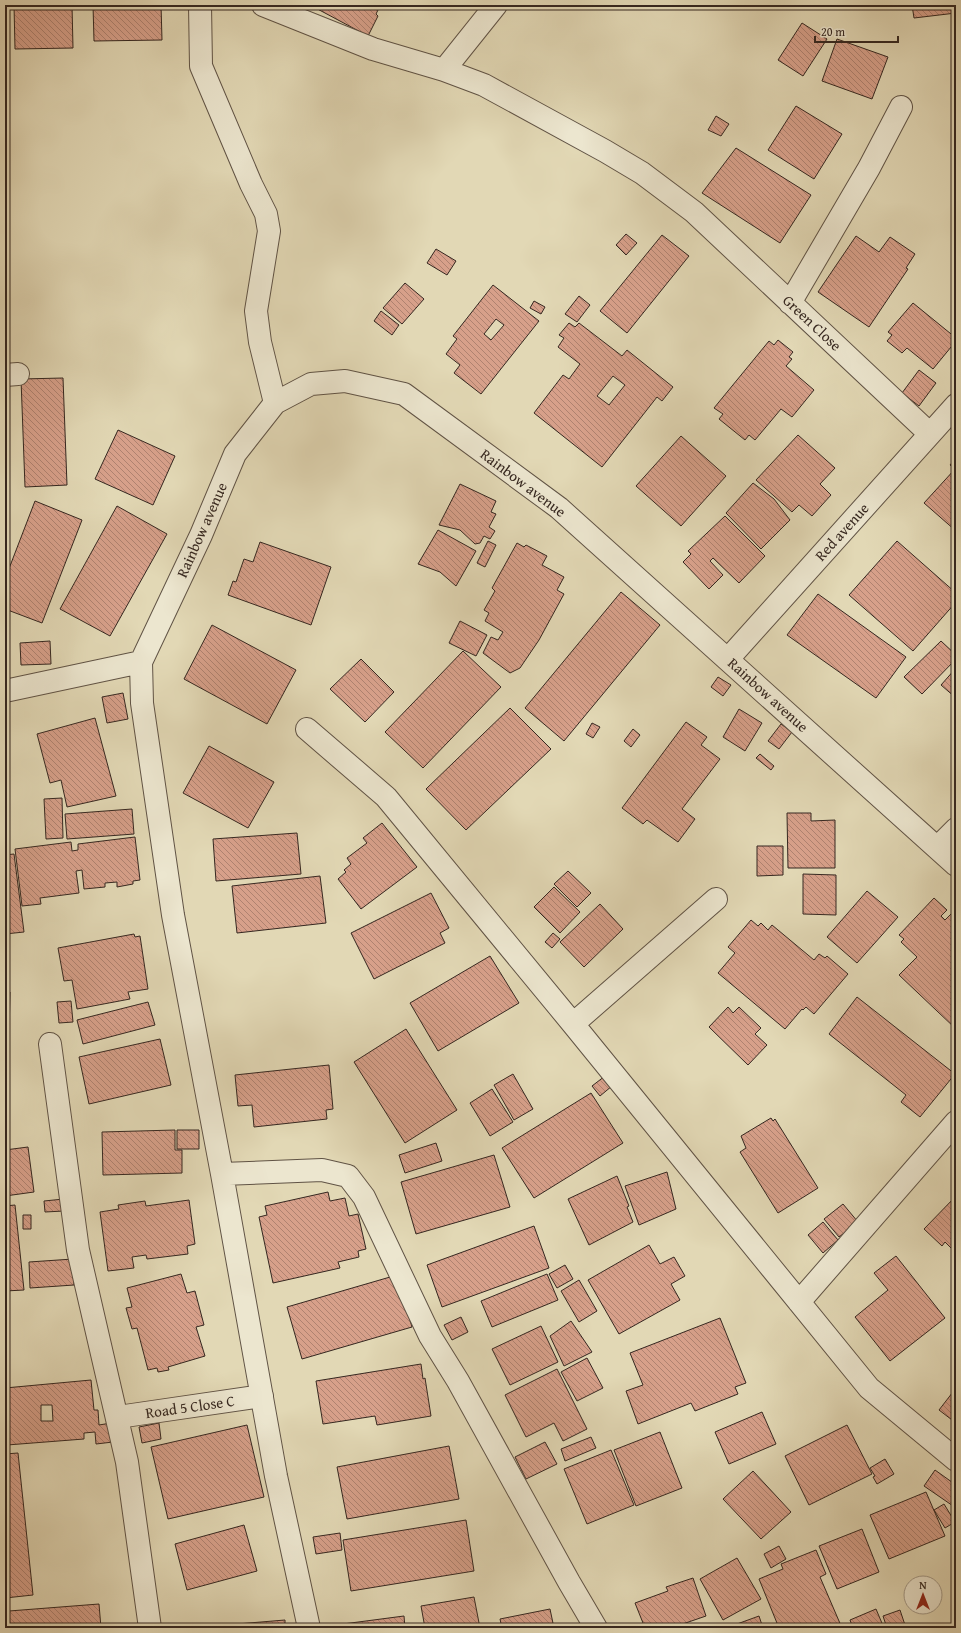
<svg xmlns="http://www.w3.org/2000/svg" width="961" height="1633" font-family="'Gentium Book Plus',serif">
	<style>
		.building { fill: url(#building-back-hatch); stroke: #352720; fill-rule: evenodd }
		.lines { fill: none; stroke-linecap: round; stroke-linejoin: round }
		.minor-casing { stroke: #605345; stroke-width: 24 }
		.minor { stroke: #ece6cf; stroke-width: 22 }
		.labels { text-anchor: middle; stroke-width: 3; stroke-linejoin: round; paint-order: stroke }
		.street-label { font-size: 15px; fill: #352720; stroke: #ece6cf }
	</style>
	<defs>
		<pattern id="building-back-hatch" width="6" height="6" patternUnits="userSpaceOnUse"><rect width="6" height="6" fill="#d7a08a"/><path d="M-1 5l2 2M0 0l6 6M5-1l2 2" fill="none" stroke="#af8270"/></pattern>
	</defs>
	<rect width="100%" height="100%" fill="#e2d8b5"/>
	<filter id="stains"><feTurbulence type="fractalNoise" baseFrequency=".005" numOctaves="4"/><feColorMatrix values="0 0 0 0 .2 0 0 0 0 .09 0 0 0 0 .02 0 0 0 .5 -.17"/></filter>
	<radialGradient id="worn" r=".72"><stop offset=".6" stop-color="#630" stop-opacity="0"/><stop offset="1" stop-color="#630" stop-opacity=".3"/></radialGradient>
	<path class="building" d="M14,5H72L73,48L15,49Z
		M93,5H161L162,40L94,41Z
		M310,5H378L380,6L376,14L378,16L368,36Z
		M912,5H956V13L914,18Z
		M802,23L827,39L803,76L778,60Z
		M837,39L888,57L872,99L822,81Z
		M796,106L842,134L814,179L768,150Z
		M716,116L729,124L721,136L708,130Z
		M736,148L811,195L780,243L702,193Z
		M626,234L637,243L626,255L616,245Z
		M662,235L689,256L627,333L600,311Z
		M856,236L879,252L890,237L915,254L906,268L908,269L869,327L818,292Z
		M436,249L456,261L447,275L427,263Z
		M405,283L424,299L402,324L383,308Z
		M493,285L539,321L481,394L454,373L460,365L446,354L457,339L453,336ZM496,319L504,325L491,340L484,334Z
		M579,296L590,305L577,322L565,314Z
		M534,301L545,307L541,314L530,308Z
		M913,303L956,338V341L933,369L907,348L902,353L887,341L892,335L888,332Z
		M381,311L399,325L392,335L374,321Z
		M569,323L575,327L579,323L622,356L627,350L673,387L662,401L657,397L602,467L534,413L563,375L569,379L580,364L558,347L564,338L559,335ZM613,376L625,385L609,405L597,396Z
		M778,340L793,352L789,357L792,359L786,366L814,390L792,417L781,409L755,440L749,435L745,440L719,419L723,414L714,408L769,341L774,345Z
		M919,370L936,383L919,406L902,393Z
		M63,378L67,485L25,487L21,379Z
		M118,430L175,456L153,505L95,479Z
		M798,435L835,468L820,484L831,495L812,516L799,505L792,512L756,480Z
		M681,436L726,476L681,526L636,486Z
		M956,458V531L924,503L955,469L950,465Z
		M753,483L774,499L790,520L761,549L726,513Z
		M460,484L496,501L491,512L496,514L489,527L495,531L490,539L484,536L480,543L475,544L460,530L439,525Z
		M35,501L82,520L42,623L5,609V579Z
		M117,506L167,534L110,636L60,609Z
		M725,516L765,556L739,583L713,558L710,561L723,575L709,589L683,562L691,554L688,551Z
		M438,530L476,551L456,586L440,572L418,564Z
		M488,541L496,545L485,567L477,563Z
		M897,541L956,593V602L913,651L849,595Z
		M260,542L331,567L311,625L228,595L233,581L236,582L244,559L253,562Z
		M517,543L524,547L526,545L547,556L542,565L564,577L557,590L564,594L539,640L520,668L510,673L483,653L491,637L498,640L503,632L485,621L489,613L484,610L495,591L492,588Z
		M621,592L660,625L564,741L525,708Z
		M818,594L906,657L876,698L787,635Z
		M460,621L487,635L476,656L449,643Z
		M212,625L296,670L267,724L184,679Z
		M50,641L51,664L21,665L20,643Z
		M941,641L956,655V659L922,694L904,677Z
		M463,651L501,687L423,768L385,732Z
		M361,659L394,692L365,722L330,689Z
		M956,668V698L941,685Z
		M718,677L731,685L723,696L711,687Z
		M123,693L128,719L107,723L102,697Z
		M510,708L551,749L466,830L426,789Z
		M739,709L762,723L745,751L723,737Z
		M95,718L116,796L67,807L61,780L50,783L37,734Z
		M686,722L707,737L701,745L720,759L682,809L695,819L678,842L647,820L643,824L622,808Z
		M592,723L600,727L593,738L586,734Z
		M781,724L792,732L779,749L768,741Z
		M633,729L640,735L631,747L624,741Z
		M209,746L274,782L248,828L183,793Z
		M760,754L774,766L771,770L756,758Z
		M62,798L63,838L46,839L44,799Z
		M132,809L134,834L67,839L65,814Z
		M787,813H811V821L835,820V868H788Z
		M382,823L417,867L361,909L338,879L346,872L344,870L351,864L347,858L367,843L363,838Z
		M297,833L301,874L216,881L213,839Z
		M135,837L140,880L133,881V884L117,887V882L105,883V887L84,889L82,870L76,871L79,893L40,898L41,904L22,906L15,849L71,842L72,851L78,850V844Z
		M757,846H783V875L757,876Z
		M14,854L24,932L5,934V855Z
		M568,871L591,893L577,907L554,884Z
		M803,874L836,875V915L803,914Z
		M320,876L326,923L237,933L232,886Z
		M554,887L580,912L560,933L534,907Z
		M867,891L898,917L857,963L827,937Z
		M431,893L449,928L440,933L445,943L374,979L351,933Z
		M934,898L947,910L941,916L945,920L953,912L956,914V1029L899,975L917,957L901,942L904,939L899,935Z
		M600,904L623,929L584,967L560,942Z
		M751,920L758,926L761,923L768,930L772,925L814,960L819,954L825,958L827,956L848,974L814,1014L806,1007L803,1010L802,1009L785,1029L718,973L735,953L728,947Z
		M553,933L560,939L552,948L545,942Z
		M134,934L135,937L140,936L148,989L128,992L130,999L77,1009L72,980L64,981L58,948Z
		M490,956L519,1003L438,1051L410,1003Z
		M5,992H10L8,1078H5Z
		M857,997L955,1074L920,1117L901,1102L906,1095L829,1034Z
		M71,1001L73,1022L59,1023L57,1002Z
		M148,1002L155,1025L83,1044L77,1020Z
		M728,1007L733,1013L739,1007L761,1028L755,1034L767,1045L748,1065L709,1027Z
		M406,1029L457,1110L405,1143L354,1062Z
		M160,1039L171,1085L89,1104L79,1057Z
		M329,1065L333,1109L326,1110L327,1119L254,1127L252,1105L238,1106L235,1075Z
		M513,1074L533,1109L514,1120L494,1085Z
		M605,1076L612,1086L600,1096L592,1086Z
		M492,1089L513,1122L490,1136L470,1103Z
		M591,1093L623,1143L534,1198L502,1148Z
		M771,1118L773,1121L775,1119L818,1188L778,1213L740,1152L746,1148L741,1136Z
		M175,1130V1150H182V1173L103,1175L102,1132Z
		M177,1130H199V1149H177Z
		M436,1143L442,1161L405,1173L399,1155Z
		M28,1147L34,1192L5,1196V1150Z
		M494,1155L510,1207L416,1234L401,1182Z
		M667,1172L676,1209L639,1225L625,1186Z
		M617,1176L629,1206L627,1207L633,1222L589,1245L568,1199Z
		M328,1192L330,1201L345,1198L349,1216L358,1214L366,1249L358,1251L359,1257L338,1262L340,1268L273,1283L259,1217L267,1215L265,1206Z
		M956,1196V1253L945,1242L942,1246L924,1229Z
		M64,1199V1211L45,1212L44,1201Z
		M189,1200L195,1244L187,1246L188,1254L147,1259L146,1255L132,1257L134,1268L108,1271L100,1212L119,1209L118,1205L145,1201L146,1206Z
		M843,1204L858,1222L839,1237L824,1219Z
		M15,1205L24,1290L5,1291V1206Z
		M23,1215H31V1229H23Z
		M823,1222L838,1240L823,1253L808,1235Z
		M534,1226L549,1268L442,1307L427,1265Z
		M649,1245L660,1264L674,1257L685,1276L671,1284L680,1300L619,1334L588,1280Z
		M896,1256L945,1318L890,1361L855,1317L888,1290L874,1273Z
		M73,1259L74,1285L30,1288L29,1262Z
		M565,1265L573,1279L557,1288L549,1274Z
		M181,1274L187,1293L195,1291L204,1325L196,1327L205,1356L168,1367L169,1370L158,1372L157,1368L148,1370L137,1328L132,1329L126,1308L132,1307L127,1288Z
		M547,1274L558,1300L492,1327L481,1301Z
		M397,1275L412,1327L302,1359L287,1307Z
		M579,1280L597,1311L579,1322L561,1291Z
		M461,1317L468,1332L452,1340L444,1325Z
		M720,1318L746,1383L735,1387L738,1394L695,1411L691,1403L638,1424L626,1391L643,1385L630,1353Z
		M571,1321L592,1352L564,1366L550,1336Z
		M541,1326L558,1362L510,1385L492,1349Z
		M587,1358L603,1388L577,1401L561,1372Z
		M421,1364L423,1379L425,1378L431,1416L377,1425L375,1416L323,1424L316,1381Z
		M557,1369L587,1429L563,1441L554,1423L526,1437L505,1395Z
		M91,1380L94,1410H98L99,1425L111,1423L113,1442L96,1444L95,1432L84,1433V1439L7,1445L5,1428V1388ZM41,1405H52L53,1421H41Z
		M956,1388V1423L939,1410Z
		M762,1412L776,1444L729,1464L715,1432Z
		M159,1423L161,1439L142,1443L139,1427Z
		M247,1425L264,1497L168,1519L151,1447Z
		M847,1425L872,1474L809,1505L785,1456Z
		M660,1432L682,1488L636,1506L614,1450Z
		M591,1437L596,1448L565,1461L561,1449Z
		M545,1442L557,1464L526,1479L515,1457Z
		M449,1446L459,1499L347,1519L337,1467Z
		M611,1450L634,1505L587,1524L564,1469Z
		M18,1453L33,1595L5,1598V1454Z
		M885,1459L894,1474L877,1484L873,1477L875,1476L870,1468Z
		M935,1470L956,1485V1508L924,1486Z
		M753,1471L791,1512L761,1539L723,1499Z
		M926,1492L945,1536L889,1559L870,1515Z
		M944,1504L955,1522L945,1528L934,1510Z
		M466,1520L474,1571L351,1591L343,1540Z
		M244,1525L257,1571L187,1590L175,1544Z
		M862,1529L879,1572L837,1589L819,1546Z
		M340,1533L342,1550L316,1554L313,1537Z
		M779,1546L786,1559L771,1568L764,1554Z
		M816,1550L826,1574L820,1577L842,1628H779L759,1579L783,1569L781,1564Z
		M737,1558L761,1599L723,1620L700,1579Z
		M693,1578L706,1616L671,1628H645L635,1603L668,1591L666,1587Z
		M474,1597L480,1628H425L421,1606Z
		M99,1604L101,1628H10L9,1611Z
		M550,1609L554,1628H502L500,1619Z
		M876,1609L884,1628H853L850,1620Z
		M900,1610L906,1628H887L883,1616Z
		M404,1616L405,1628H343V1624Z
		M759,1616L763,1628H726Z
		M285,1620V1628H201V1627Z"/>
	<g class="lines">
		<defs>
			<path id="minor" d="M200,5L201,66L251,184L266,214L269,231L256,311L260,342L275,403
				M263,5L373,49L444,70L484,85L605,151L642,173L694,212L930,434
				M444,70L496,5
				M790,303L869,168L901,107
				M5,375L18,374
				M728,659L956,405
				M5,691L141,662
				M307,729L386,797L573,1024L869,1388L956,1460
				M938,847L956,829
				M573,1024L716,899
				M50,1044L78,1250L127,1462L150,1628
				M222,1174L322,1170L348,1176L364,1197L430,1336L458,1381L569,1582L596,1628
				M799,1302L956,1122
				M118,1417L262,1396
				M309,1628L276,1476L222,1174L173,915L142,703L141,662L201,535L235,454L275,403L311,384L345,381L404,394L559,508L956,865"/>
		</defs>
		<use href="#minor" class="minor-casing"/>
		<use href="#minor" class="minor"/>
	</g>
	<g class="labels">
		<g class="street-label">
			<text transform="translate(812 323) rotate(43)" y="5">Green Close</text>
			<text transform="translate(523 483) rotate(37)" y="5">Rainbow avenue</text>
			<text transform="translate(202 530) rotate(-66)" y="5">Rainbow avenue</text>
			<text transform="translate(842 532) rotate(-48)" y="5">Red avenue</text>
			<text transform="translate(768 695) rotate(42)" y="5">Rainbow avenue</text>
			<text transform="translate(190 1407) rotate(-8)" y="5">Road 5 Close C</text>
		</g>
	</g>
	<rect width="961" height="1633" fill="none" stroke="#e2d8b5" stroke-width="20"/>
	<rect x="6" y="6" width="949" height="1621" fill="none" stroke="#352720" stroke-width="2"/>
	<rect x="10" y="10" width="941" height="1613" fill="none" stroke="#352720"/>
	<g transform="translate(923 1595)"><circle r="19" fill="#ece6cf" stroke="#a39a89"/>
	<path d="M0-3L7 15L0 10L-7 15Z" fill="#8f2418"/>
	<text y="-6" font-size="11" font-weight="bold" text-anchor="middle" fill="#352720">N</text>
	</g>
	<path d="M815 36v6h83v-6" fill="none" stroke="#352720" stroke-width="2"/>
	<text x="821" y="36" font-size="12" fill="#352720" stroke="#ece6cf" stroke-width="3" paint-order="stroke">20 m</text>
	<rect width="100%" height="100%" filter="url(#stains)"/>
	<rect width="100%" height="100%" fill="url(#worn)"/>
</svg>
